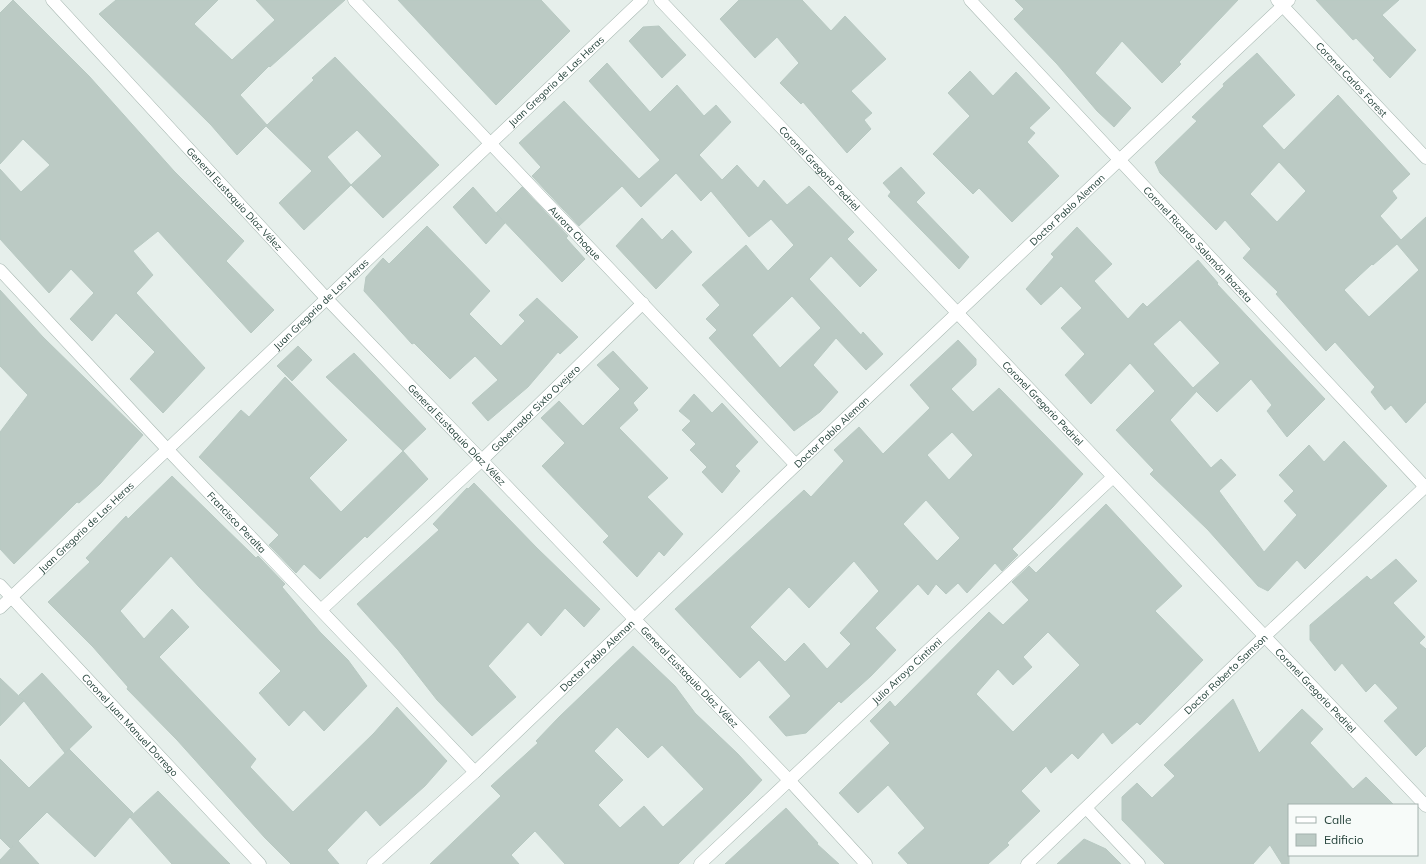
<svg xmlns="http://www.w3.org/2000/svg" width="1426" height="864" font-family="Mulish,sans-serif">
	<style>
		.building { fill: #bbcac4; stroke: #b8c9c2; fill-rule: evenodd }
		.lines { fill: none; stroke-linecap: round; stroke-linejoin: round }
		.minor-casing { stroke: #a8b8b2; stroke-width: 13 }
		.tertiary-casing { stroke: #a8b8b2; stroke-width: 13 }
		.minor { stroke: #fff; stroke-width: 12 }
		.tertiary { stroke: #fff; stroke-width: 12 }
		.labels { text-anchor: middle; stroke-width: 3; stroke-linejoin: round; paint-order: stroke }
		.street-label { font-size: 10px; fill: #24423a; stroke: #f7fbf9 }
	</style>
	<rect width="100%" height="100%" fill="#e6efeb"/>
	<path class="building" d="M13,0L89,76L174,171L244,241L226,261L274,310L251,333L158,231L133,251L153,275L136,293L205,368L163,413L130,379L155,352L116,313L92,341L70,319L94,293L71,269L49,293L0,239V169L21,192L50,165L23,139L0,164V13Z
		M116,0H218L194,24L232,60L275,20L256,0H345L270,67L269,66L240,95L267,125L314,80L312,78L335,57L439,165L383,218L351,185L304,230L279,203L312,171L266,126L237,155L211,125L99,14ZM357,130L382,156L351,185L327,157Z
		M398,0H541L570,31L496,105Z
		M739,0H802L831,31L845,16L886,59L851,91L872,113L864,120L871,129L847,153L803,102L801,104L780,83L799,63L777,37L755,58L720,19Z
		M1015,0H1238L1179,62L1181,64L1162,83L1122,41L1095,73L1131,108L1114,127L1097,111L1057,64L1014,19L1024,9Z
		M1316,0H1399L1382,15L1416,50L1390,78L1373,60L1375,58L1356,38L1353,40Z
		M659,26L686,55L662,78L629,41L643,27Z
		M1257,53L1295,95L1262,126L1284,150L1338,95L1410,174L1392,191L1397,198L1380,216L1401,240L1426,217V402L1406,423L1391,405L1385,410L1371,392L1375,387L1335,342L1326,351L1304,326L1276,294L1278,292L1243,258L1251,249L1225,220L1216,230L1160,173L1155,162L1197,121L1192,117L1224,86L1223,84ZM1279,162L1306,191L1277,222L1250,194ZM1397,244L1419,270L1369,317L1344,290L1372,264L1373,265Z
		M607,63L650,112L677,85L704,116L716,105L731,122L699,155L722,180L737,165L758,188L764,180L787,205L809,186L854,232L847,239L877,270L860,287L831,256L809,279L861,335L863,332L883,354L866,370L836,338L813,365L838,392L820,412L794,431L709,338L717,330L706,319L720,305L702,285L746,245L768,271L794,245L771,219L749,237L711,191L701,201L676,173L641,207L622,186L579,226L532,176L541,167L519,143L564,101L639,179L660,160L589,81ZM792,296L821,328L780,368L752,335Z
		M970,71L993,96L1016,72L1050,108L1029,128L1035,133L1027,142L1059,176L1012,222L979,188L973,194L933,154L970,116L948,93Z
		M901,167L925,193L916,202L969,257L959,269L888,196L891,192L883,183Z
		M473,187L505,223L486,244L453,207Z
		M522,187L568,236L566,238L585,259L562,282L496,213Z
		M642,218L662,240L672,230L692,252L656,289L616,246Z
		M427,226L490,291L469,314L501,346L525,321L519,315L537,298L578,337L560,354L558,352L528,387L488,421L472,403L498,380L475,356L450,379L414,343L412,344L364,291L366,277L383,258L389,264Z
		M1077,227L1112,264L1094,281L1128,319L1143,303L1147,307L1198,260L1218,283L1217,284L1325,399L1287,437L1267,411L1272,405L1251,379L1217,412L1193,388L1197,391L1170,420L1211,468L1221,459L1236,475L1219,491L1264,552L1297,515L1284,501L1294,491L1279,475L1309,445L1324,462L1344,441L1387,486L1305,569L1297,560L1268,591L1258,586L1208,530L1150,474L1154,470L1116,430L1155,391L1130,363L1091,404L1065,375L1085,354L1061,328L1082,308L1061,286L1041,305L1026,289L1054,257L1051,254ZM1180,320L1220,363L1193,388L1153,344Z
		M0,290L43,337L143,435L100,484L79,503L77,502L14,564L0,549V432L28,395L0,366Z
		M958,340L976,359V365L951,389L973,412L999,388L1083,474L1052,508L1012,549L1018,555L1002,571L995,563L967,593L958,583L946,594L936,584L928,595L918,584L875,628L896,650L871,676L841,703L839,701L806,733L786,736L769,717L791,696L759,660L740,678L675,609L804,490L811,497L844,461L834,450L859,427L883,454L930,408L910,385ZM952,432L973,455L949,480L927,455ZM926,500L960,538L937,561L903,524ZM854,561L879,591L840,633L851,644L827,669L804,643L785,662L750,627L789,587L809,608Z
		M298,346L312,360L292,381L277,366Z
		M613,351L648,388L633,403L638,410L619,428L668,478L647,497L683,534L664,556L659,551L637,577L603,542L609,536L542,466L565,443L541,418L559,401L583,426L620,389L597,365Z
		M354,353L426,429L403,451L326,377Z
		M285,377L347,440L309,478L341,512L403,451L428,479L367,538L365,536L320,579L304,564L296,573L269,545L279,535L199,457L241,410L249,417Z
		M694,394L712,413L722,403L758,442L735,466L740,471L722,493L702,472L707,467L690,450L696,444L682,430L691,421L679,411Z
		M172,476L256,558L258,556L285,584L282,587L320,632L348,660L367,686L324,731L304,710L289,726L259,693L281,671L199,587L171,556L120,611L144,639L172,609L189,627L159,657L256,759L250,767L293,812L374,733L397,707L447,761L425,786L380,826L366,810L327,850L339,864H291L265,838L177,740L127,689L128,687L93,647L48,602L90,562L86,558L126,516L128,519Z
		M474,483L537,548L600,609L584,627L565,608L541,636L528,622L488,666L516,697L472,736L437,700L398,650L357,604L439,530L433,524L467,488L468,489Z
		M1106,504L1182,586L1155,611L1203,660L1140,725L1137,722L1112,744L1103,732L1078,759L1072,753L1051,773L1046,766L1021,791L1040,811L1007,843L1009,845L988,864H908L898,853L925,828L888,785L858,813L839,793L890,743L870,721L890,701L895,707L989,612L1003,625L1029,600L1012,582L1029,566L1036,573ZM1048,632L1080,665L1013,732L976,694L998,669L1013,685L1032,667L1023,657Z
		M1396,559L1417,581L1393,603L1425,637L1419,643L1426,649V746L1416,756L1384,721L1398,708L1375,683L1366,692L1342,663L1335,671L1310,640V625L1367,576L1371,580Z
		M633,646L675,686L695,713L738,754L762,780L748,795L678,864H565L535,831L511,855L519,864H430L501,796L491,786L538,743L536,741L559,717ZM617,727L648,758L662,745L704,789L663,827L644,806L620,828L598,805L623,780L594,751Z
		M42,673L92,727L65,753L24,701L0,726V678L24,701L19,695Z
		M1233,699L1259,753L1302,709L1323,729L1310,743L1353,789L1366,777L1394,805H1289V864H1282L1270,845L1253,864H1165L1122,820V797L1137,783L1152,798L1175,776L1164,765Z
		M69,749L133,813L130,817L158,791L230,864H172L130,817L95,857L47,812L18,841L39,864H0V860L13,846L10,848L0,838V759L29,788Z
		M786,808L818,843L817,844L839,864H725Z
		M1084,839L1106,849L1121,864H1057Z"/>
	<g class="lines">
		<defs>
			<g id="minor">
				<path id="s1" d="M52,0L327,299L789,780L866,864"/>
				<path id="s2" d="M354,0L796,465"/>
				<path id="s3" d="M660,0L1426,806"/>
				<path id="s4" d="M970,0L1426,488"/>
				<path id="s5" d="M1277,0L1426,158"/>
				<path id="s6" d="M0,270L168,450L475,772"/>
				<path id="s7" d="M0,608C215,406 427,201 642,0"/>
				<path id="s8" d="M322,609L481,461L643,303"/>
				<path d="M1086,808L1139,864"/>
				<path id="s9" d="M373,864L475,772L796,465L1289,0"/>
				<path id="s10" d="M700,864L1113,477"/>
			</g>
			<g id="tertiary">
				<path id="s11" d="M0,585L260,864"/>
				<path id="s12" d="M1027,864L1264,637L1426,486"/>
			</g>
		</defs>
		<use href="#minor" class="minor-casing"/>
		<use href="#tertiary" class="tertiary-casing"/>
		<use href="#minor" class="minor"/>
		<use href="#tertiary" class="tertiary"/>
	</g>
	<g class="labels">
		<g class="street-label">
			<text dy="4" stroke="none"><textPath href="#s5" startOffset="109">Coronel Carlos Forest</textPath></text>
			<text dy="4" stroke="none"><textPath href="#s7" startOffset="766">Juan Gregorio de Las Heras</textPath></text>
			<text dy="4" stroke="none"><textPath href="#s3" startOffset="232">Coronel Gregorio Pedriel</textPath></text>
			<text dy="4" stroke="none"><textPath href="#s1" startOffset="270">General Eustaquio Díaz Vélez</textPath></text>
			<text dy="4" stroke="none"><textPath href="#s9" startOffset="954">Doctor Pablo Aleman</textPath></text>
			<text dy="4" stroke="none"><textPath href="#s2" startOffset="321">Aurora Choque</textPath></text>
			<text dy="4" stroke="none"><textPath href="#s4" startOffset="334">Coronel Ricardo Salomón Ibazeta</textPath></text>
			<text dy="4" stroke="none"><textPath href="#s7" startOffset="442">Juan Gregorio de Las Heras</textPath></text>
			<text dy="4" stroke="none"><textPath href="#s3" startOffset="556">Coronel Gregorio Pedriel</textPath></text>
			<text dy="4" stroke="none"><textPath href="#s8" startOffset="293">Gobernador Sixto Ovejero</textPath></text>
			<text dy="4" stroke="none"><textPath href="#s9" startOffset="630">Doctor Pablo Aleman</textPath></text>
			<text dy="4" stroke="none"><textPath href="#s1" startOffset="594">General Eustaquio Díaz Vélez</textPath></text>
			<text dy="4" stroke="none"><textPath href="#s6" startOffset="346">Francisco Peralta</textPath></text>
			<text dy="4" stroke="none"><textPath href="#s7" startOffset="118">Juan Gregorio de Las Heras</textPath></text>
			<text dy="4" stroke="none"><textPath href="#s9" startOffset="306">Doctor Pablo Aleman</textPath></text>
			<text dy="4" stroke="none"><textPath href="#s10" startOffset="283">Julio Arroyo Cintioni</textPath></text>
			<text dy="4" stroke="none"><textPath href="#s12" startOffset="275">Doctor Roberto Samson</textPath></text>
			<text dy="4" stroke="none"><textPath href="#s1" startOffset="930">General Eustaquio Díaz Vélez</textPath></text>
			<text dy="4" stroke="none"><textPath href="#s3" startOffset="952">Coronel Gregorio Pedriel</textPath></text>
			<text dy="4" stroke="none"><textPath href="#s11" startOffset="191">Coronel Juan Manuel Dorrego</textPath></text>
		</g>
	</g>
	<rect x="1288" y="804" width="130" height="52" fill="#f7fbf9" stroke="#a3b1ad"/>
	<rect x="1296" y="817" width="20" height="6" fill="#ffffff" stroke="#a3b1ad"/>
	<text x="1324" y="824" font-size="12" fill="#24423a">Calle</text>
	<rect x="1296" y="834" width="20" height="12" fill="#bbcac4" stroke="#a3b1ad"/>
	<text x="1324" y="844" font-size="12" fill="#24423a">Edificio</text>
</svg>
